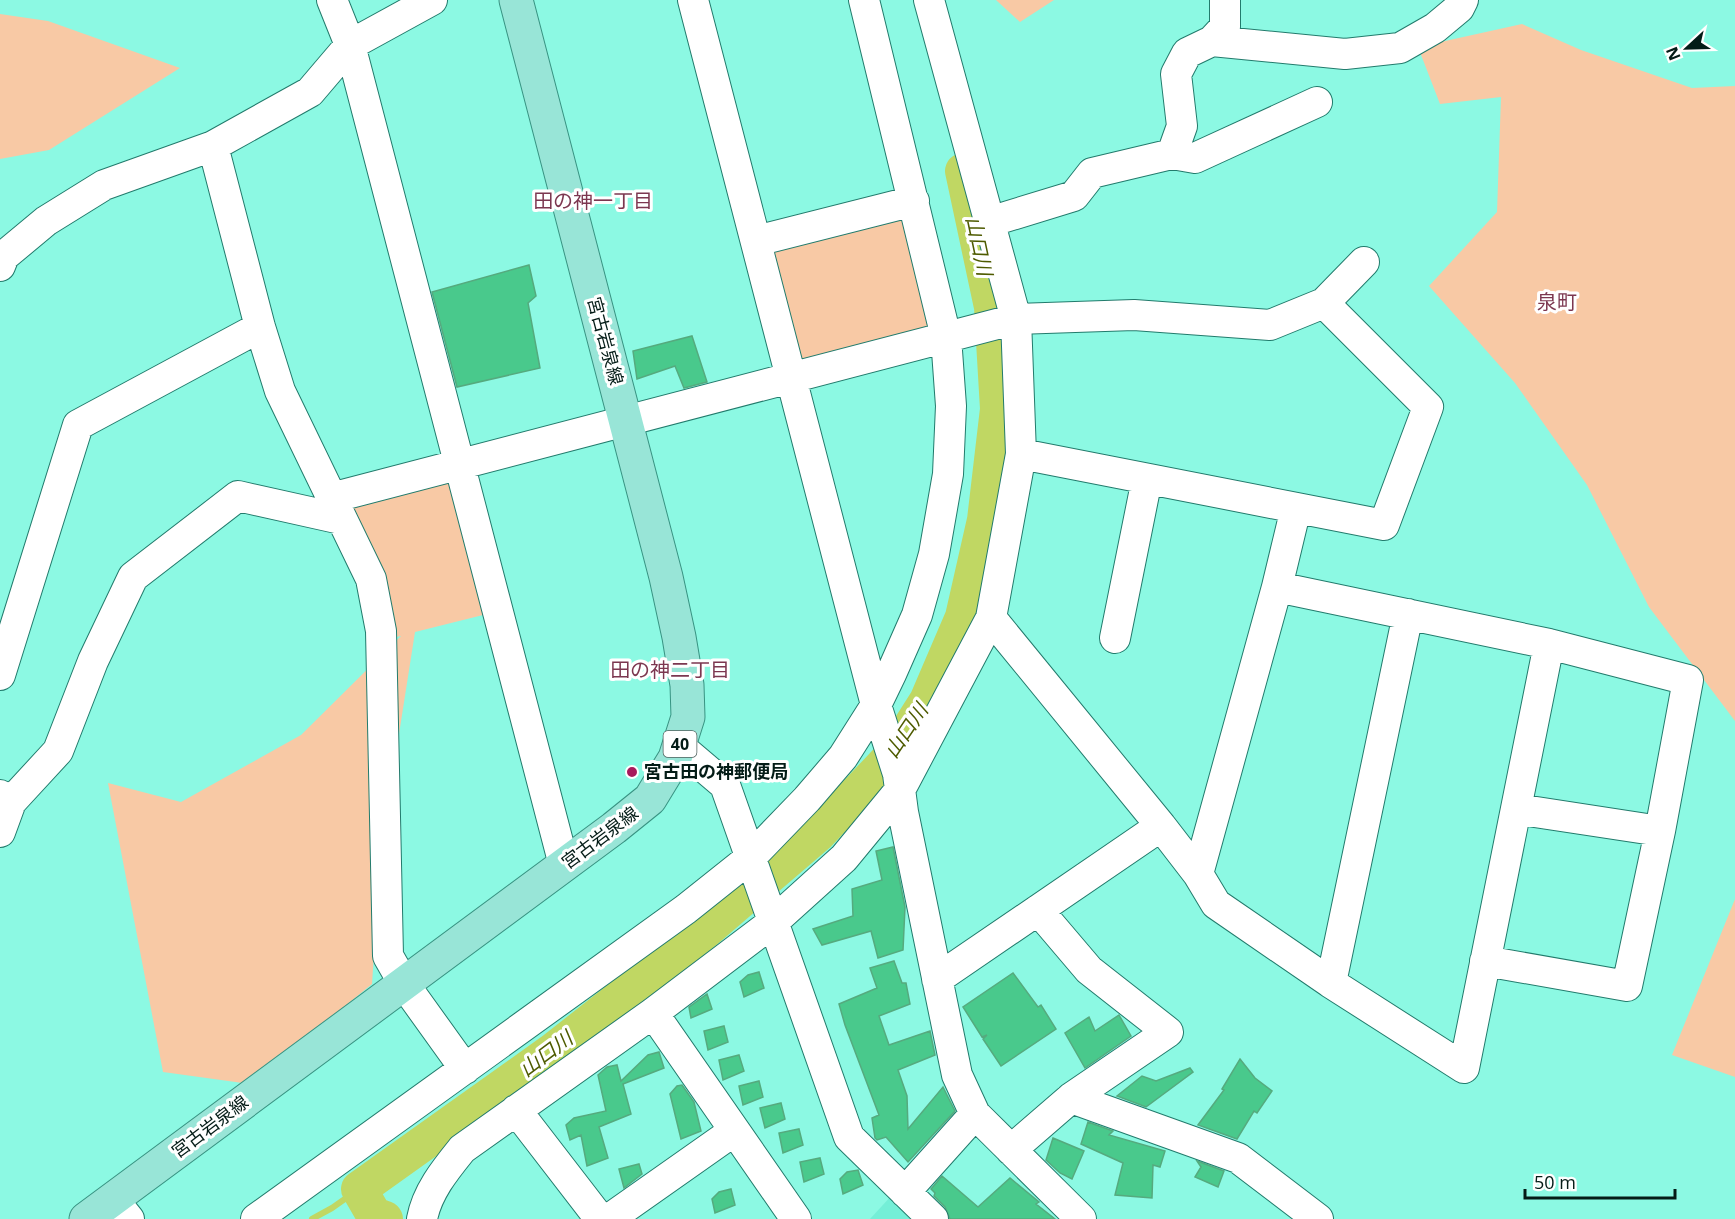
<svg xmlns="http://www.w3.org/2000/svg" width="1735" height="1219" font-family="'Open Sans','Noto Sans JP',sans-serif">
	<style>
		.built { fill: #74efd7 }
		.green { fill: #f8c9a5 }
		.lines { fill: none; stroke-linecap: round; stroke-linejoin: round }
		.stream { stroke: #c0d763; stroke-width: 6 }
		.river { stroke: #c0d763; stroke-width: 36 }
		.building { fill: #49c98c; stroke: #55aa7e; stroke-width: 1.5 }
		.minor-casing { stroke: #227b6c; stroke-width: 32 }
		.major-casing { stroke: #389382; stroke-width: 35 }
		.minor { stroke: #fff; stroke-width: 30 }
		.major { stroke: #98e5d7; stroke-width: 33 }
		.poi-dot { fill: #a71a5c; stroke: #fff; stroke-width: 2 }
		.labels { text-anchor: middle; stroke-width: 6; stroke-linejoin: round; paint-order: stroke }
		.shield { fill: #fff; stroke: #4f605d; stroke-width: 1.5 }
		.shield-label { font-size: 16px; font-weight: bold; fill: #041c17 }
		.street-label { font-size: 18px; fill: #041c17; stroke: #fff }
		.poi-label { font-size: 18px; font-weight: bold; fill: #041c17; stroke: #fff; text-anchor: start }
		.neighbourhood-label { font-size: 20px; fill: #7c3750; stroke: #fff }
		.water-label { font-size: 20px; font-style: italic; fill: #4e5b00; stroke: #fff }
	</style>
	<rect width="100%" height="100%" fill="#8cf9e3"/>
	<path class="built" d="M893,1194L920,1219H870Z"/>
	<path class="green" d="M996,0H1054L1020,22Z
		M0,14L48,21L180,68L49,150L0,159Z
		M1522,24L1581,50L1692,88L1735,86V721L1649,607L1587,485L1515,383L1429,286L1497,212L1501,97L1440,104L1418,47Z
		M909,210L937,333L798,368L766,246Z
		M452,477L487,614L415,632L381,849L372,984L250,1084L163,1072L108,783L181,802L301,735L401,636L391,638L349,502Z
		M1735,899V1077L1672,1055Z"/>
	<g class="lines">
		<path class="stream" d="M312,1219L332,1208L359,1189"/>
		<path class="river" d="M385,1219L374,1215L359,1189L554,1050L705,931L818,834L892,756L927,701L963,617L985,520L998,409L992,307L963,171"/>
	</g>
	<path class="building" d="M529,265L536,296L528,303L540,368L457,387L432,292Z
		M692,336L707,382L684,388L675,366L637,379L633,351Z
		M893,847L905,907L903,950L878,958L871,931L822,945L813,929L853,916L852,889L882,880L876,851Z
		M894,961L902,983H906L910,1004L879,1016L889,1045L930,1031L935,1055L898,1070L907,1096L908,1129L943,1087L955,1111L908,1162L886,1137L877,1140L875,1138L872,1118L879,1115L845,1025L839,1004L877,988L870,968Z
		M759,972L764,988L744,997L740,982L748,975Z
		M1013,973L1038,1007L1041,1005L1056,1029L1001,1066L983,1039L987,1035L982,1037L963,1007Z
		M707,994L712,1009L691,1018L689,1007Z
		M1119,1015L1131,1036L1085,1068L1065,1033L1089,1017L1095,1031Z
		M724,1026L728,1042L708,1050L704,1031Z
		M659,1052L664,1068L623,1084L631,1114L599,1127L608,1158L587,1166L581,1135L570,1140L566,1125L574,1118L606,1111L598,1075L607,1067L617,1065L621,1081L648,1055Z
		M739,1055L744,1071L723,1080L719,1060Z
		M1240,1059L1255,1078L1272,1091L1257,1113L1254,1111L1237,1139L1198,1125L1224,1090L1222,1089Z
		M1190,1068L1193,1072L1146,1107L1117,1096L1142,1076L1156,1081Z
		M759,1081L763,1097L743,1105L739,1086Z
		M682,1085L694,1102L701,1131L681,1139L670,1094L677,1086Z
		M781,1103L785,1119L765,1128L760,1108Z
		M1088,1122L1113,1131L1109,1135L1165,1151L1160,1167L1153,1165L1152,1198L1115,1195L1123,1163L1081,1144Z
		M799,1129L803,1145L783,1153L779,1133Z
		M1053,1138L1084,1151L1072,1179L1060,1173L1046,1160Z
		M820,1158L824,1174L804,1182L800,1162Z
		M1197,1161L1224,1171L1218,1187L1195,1177L1201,1167Z
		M639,1164L642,1174L624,1188L619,1169Z
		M858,1170L863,1185L843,1194L840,1179L847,1172Z
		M942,1176L978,1207L1010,1178L1039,1202L1036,1204L1055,1219H950L945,1207L934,1196L935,1193L931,1189Z
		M731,1189L735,1205L715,1213L712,1199L719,1192Z"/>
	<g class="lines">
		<defs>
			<path id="minor" d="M332,0L350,45L564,865
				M693,0L876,705L898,774L903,812L957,1075L975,1114L1081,1219
				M1212,41L1225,27V0
				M213,146L260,327L280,391L371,579L381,631L388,956L404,984L465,1069
				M1172,154L1195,158L1317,102
				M989,222L1074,196L1092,173L1172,154L1182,126L1176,74L1187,53L1212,41L1345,54L1400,48L1435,28L1459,8L1463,0
				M756,241L914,201
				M0,266L4,256L46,221L104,185L213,146L310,92L350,45L432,0
				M1021,454L1384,525L1428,407L1324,303
				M331,498L1016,319L1134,315L1270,325L1324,303L1364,262
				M991,618L1161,826L1198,874L1216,904L1331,983L1464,1068L1549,644L1277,587L1296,508
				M1115,638L1147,479
				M0,675L78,425L260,327
				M679,746L725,785L849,1137L933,1219
				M0,795L11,802L0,832
				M11,802L58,751L93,661L133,577L238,496L341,519
				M1516,809L1660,831
				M1198,874L1277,587
				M1485,961L1627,986L1660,831L1688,680L1549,644
				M937,979L1161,826
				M1331,983L1408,614
				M653,1013L796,1219
				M1071,1098L1238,1158L1318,1219
				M516,1110L600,1219
				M1011,1150L1071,1098L1168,1032L1089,970L1038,910
				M905,1192L975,1114
				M113,1199L129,1219
				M256,1219L686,909L750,858L807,799L843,757L876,705L891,674L917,615L934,554L948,474L951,406L946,337L864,0
				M422,1219C427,1192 445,1170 462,1149L653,1013L772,923L844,858L900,790L991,618L1021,454L1016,319L929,0
				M609,1219L734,1131"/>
			<path id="major" d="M86,1219L614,828L650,799L675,758L688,717L687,685L679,637L666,577L516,0"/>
		</defs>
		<use href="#minor" class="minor-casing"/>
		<use href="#major" class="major-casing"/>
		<use href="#minor" class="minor"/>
		<use href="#major" class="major"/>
	</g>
	<circle class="poi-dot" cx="632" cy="772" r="6"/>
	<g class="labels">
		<rect class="shield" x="663.5" y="731" width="33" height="26" rx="4.5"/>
		<g class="shield-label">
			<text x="680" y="750">40</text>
		</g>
		<g class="street-label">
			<text transform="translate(605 341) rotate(75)" y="6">宮古岩泉線</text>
			<text transform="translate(600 838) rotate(-37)" y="6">宮古岩泉線</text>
			<text transform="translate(210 1127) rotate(-37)" y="6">宮古岩泉線</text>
		</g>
		<g class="poi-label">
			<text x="644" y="778">宮古田の神郵便局</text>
		</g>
		<g class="neighbourhood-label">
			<text x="593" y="208">田の神一丁目</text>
			<text x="1557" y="309">泉町</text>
			<text x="670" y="677">田の神二丁目</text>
		</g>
		<g class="water-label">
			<text transform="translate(979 246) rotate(78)" y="7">山口川</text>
			<text transform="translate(906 731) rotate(-56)" y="7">山口川</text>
			<text transform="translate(546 1054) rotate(-37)" y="7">山口川</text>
		</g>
	</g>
	<g transform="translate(1687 48) rotate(248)" stroke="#ffffff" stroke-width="4.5" paint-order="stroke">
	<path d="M0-4.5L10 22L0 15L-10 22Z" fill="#041c17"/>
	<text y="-9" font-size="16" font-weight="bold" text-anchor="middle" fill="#041c17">N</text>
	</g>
	<path d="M1525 1189v9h150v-9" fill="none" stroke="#041c17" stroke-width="3"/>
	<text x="1534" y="1189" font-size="18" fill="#041c17" stroke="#ffffff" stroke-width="4.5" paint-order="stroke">50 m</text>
</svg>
